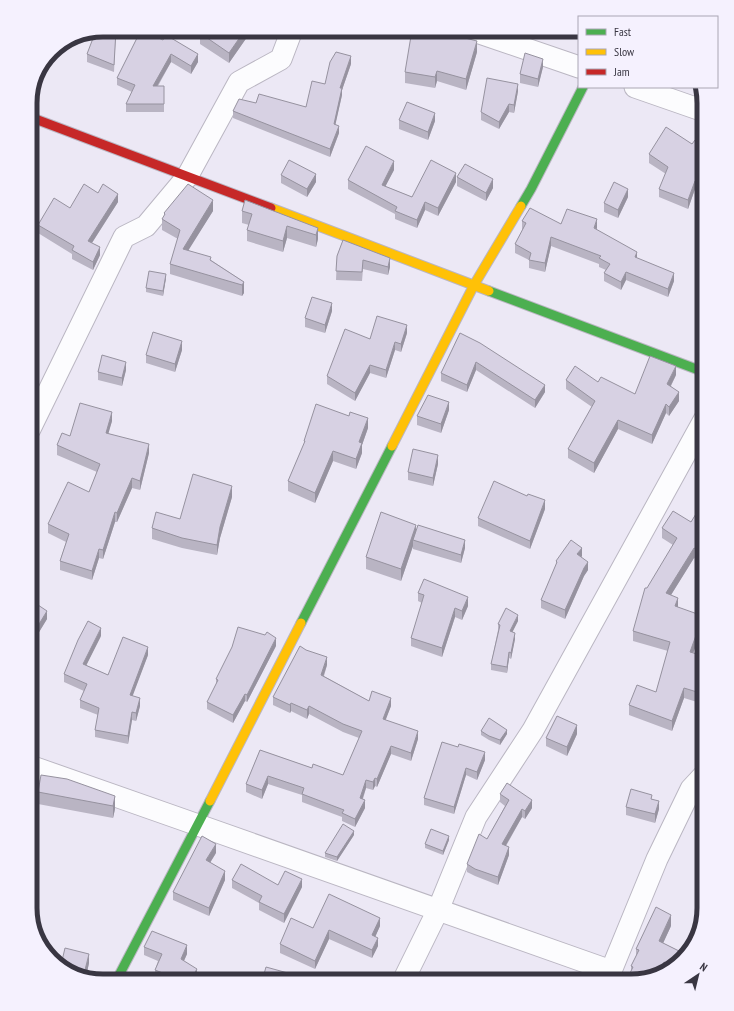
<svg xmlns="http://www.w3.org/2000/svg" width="734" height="1011" font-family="'PT Sans Narrow',sans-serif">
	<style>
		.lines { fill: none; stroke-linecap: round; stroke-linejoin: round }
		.street-casing { stroke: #bab6c2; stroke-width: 23 }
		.fast-casing { stroke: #bab6c2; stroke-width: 11 }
		.slow-casing { stroke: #bab6c2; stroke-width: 11 }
		.jam-casing { stroke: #bab6c2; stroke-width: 11 }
		.street { stroke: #fcfcfe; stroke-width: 21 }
		.fast { stroke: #4caf50; stroke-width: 9 }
		.slow { stroke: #ffc107; stroke-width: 9 }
		.jam { stroke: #c62828; stroke-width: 9 }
		.wall { fill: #b9b4c3 }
		.shaded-wall { fill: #96929f }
		.building { fill: #d7d1e3; stroke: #96929f }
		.rim { fill: none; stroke: #393642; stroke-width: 5 }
	</style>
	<rect width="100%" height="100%" fill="#ece8f5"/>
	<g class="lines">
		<defs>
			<path id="street" d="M471,30L579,67
				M635,87L704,111
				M30,429L124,237L146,226L187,177L239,82L281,59L292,30
				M30,766L198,825L611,971
				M403,981L438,910L476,817L533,730L704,420
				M609,981L611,971L657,859L691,789L704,775"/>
			<path id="fast" d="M521,206L531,189L583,87
				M489,291L704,372
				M301,623L392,446
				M116,981L210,801"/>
			<path id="slow" d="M271,208L489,291
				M392,446L474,285L521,206
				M210,801L301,623"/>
			<path id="jam" d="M30,117L271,208"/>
		</defs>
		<use href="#street" class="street-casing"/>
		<use href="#fast" class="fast-casing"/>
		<use href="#slow" class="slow-casing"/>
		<use href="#jam" class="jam-casing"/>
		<use href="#street" class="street"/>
		<use href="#fast" class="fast"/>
		<use href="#slow" class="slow"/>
		<use href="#jam" class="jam"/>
	</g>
	<path class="wall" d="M116,30L114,72L87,62V54L102,34Z
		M141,30L198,62L191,74L171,62L158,86H164V112H126V104L132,92L117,85V78Z
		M252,30L229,63L200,44V33Z
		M337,30H365L363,39L337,34Z
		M477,52L466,90L437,81L435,88L405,83V72Z
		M351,64L342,90V95L335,125L339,133L330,157L233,118V111L256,103L306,107L325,84Z
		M543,67L538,87L520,83V74Z
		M518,91L514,113L509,112L499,129L481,120V112Z
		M399,120L435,121L428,140L399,129Z
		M692,144L704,146V195L695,189L688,209L659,197V189L666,174L649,163V154Z
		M394,170L385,186L412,197L456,182L438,216L425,210L417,228L395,219V214L348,189V180Z
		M281,175L316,182L307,197L281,183Z
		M457,177L493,188L486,201L457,186Z
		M98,193L118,202L92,243L100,255L93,270L72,259V254L38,233V225Z
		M628,197L618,218L604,212V203Z
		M213,211L188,250L211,260L244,282V293L242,296L170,274V264L178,239L162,230V219L164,216V213Z
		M242,211L318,228V239L316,247L287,238L283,252L247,241V230L249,225L242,223Z
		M522,221L597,228L596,229L637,258L674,281L668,297L626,280L621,290L604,281V273L606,270L599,267V264L551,246L545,272L529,268V260L515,253V244L523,229H522Z
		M343,240L390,267L388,275L363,269L362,281L336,280L337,256Z
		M166,278L163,296L146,292V288Z
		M332,311L325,333L305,327V318Z
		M407,333L401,352L395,350L386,378L370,373L355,401L327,384V376L370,339Z
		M460,333L545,392L535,408L476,370L467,392L441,381V373Z
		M182,350L175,372L146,363V355Z
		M126,370L122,386L98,380V372Z
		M676,375L671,386L679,401L669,416L666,413L652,444L618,429L594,473L568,458V449L592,407L566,389V380L598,382L635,394Z
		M449,410L441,433L417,425V416Z
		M112,421L108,433L149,453L140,490L132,488L117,522H115L103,559L99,558L92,580L60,570V561L66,542L48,533V524L89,492L97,472L57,455V445L70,436Z
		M368,428L362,445V453L356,469L333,461L315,503L288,491V481L304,444V441Z
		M438,464L433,486L408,480V472Z
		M232,497L220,538L217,555L182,548L152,539V528L180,519Z
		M704,501V546L696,559L694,558L671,595L678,607L703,626L693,653L704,656V679L697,702L684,698L672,731L629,715V705L656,692L668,651L633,641V631L673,545L662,538V528L691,522Z
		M545,509L530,549L478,526V518Z
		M416,531L465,548L461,563L413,549V546L401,581L366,569V557Z
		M582,556L581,557L588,570L584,576L565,619L541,608V600L556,565V561Z
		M418,593L468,606L462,620L455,617L442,657L411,646V638L422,603L418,601Z
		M30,603L47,619L33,642L30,640Z
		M518,621L512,632L515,639L511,659L509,658L507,673L491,670V664L498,630V624Z
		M101,636L86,665L108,675L148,655L132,696L140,706L136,721L132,720L128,744L95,737V730L98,715L80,708V700L84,691L64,682V674Z
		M276,646L247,702L245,701L233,723L207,709V702L216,685V679Z
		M327,665L324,676L369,701L391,706L385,720L418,739L411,761L391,754L377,787L375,786L373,790L366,788L363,799L365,808L355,827L342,821V817L302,802V795L268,784L262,799L246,792V784L260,750L312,768L343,775L359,738L343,732L309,714L307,719L291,711L290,713L273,705V697Z
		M481,731L507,734L500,745L489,740L481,735Z
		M577,734L567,756L546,746V738Z
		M442,742L485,760L477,780L466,775L454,814L424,805V798Z
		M38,792L115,796V809L113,818L38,804Z
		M500,794L532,808L525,819L522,817L506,846L509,855L498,885L475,876L467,872V864L487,839L505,806L500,802Z
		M652,799L659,809L655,823L626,815V807Z
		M354,835L337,861L325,857V853Z
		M449,840L443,855L425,848V844Z
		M216,853L210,863L225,880L209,916L173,900V892Z
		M232,880L278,885L302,887L284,923L259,910V903L232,888Z
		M380,926L375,937L378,946L372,958L329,939L315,969L280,953V944L313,928Z
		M671,926L663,943L685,954L668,971L631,981V966L636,956V949Z
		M144,947L187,954L184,961L197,978L196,980L198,981H161L155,978V970L158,961L144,955Z
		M89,963L86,977L66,971Z"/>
	<path class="shaded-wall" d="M245,30H252L229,63V53Z
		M363,30H365L363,39Z
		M477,41V52L466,90V79Z
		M171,54V62L153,93V86Z
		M198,54V62L191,74V66Z
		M351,56V64L342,90V95L334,131V124L340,88Z
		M543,59V67L538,87V79Z
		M437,71V81L435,88V77Z
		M518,84V91L514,113V105Z
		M509,104V112L499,129V122Z
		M435,113V121L428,140V132Z
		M339,126V133L330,157V149Z
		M394,161V170L382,193V185Z
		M456,173V182L438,216V208Z
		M316,174V182L307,197V189Z
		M493,179V188L486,201V193Z
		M695,181V189L688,209V200Z
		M628,189V197L618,218V210Z
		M118,194V202L88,249V241Z
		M213,200V211L183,259V249Z
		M425,202V210L417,228V220Z
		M597,219V228L594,236V228Z
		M287,226V238L283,252V241Z
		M318,228V239L316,247V235Z
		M551,237V246L545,272V263Z
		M100,247V255L93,270V262Z
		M637,252V260L635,257Z
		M390,258V267L388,275V267Z
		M626,272V280L621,290V282Z
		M674,273V281L668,297V289Z
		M166,274V278L163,296V291Z
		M244,282V293L242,296V285Z
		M332,303V311L325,333V325Z
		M407,325V333L401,352V344Z
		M182,341V350L175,372V364Z
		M395,342V350L386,378V370Z
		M126,362V370L122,386V378Z
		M476,362V370L467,392V385Z
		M370,365V373L355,401V393Z
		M676,366V375L667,393V384Z
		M545,385V392L535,408V400Z
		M679,392V401L669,416V407Z
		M449,402V410L441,433V424Z
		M666,404V413L652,444V435Z
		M112,412V421L106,442V433Z
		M368,418V428L362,445V453L356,469V459L359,442Z
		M618,420V429L594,473V463Z
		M149,444V453L140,490V481Z
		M333,451V461L315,503V493Z
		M438,455V464L433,486V478Z
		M132,478V488L117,522V513Z
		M232,486V497L220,538L217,555V545L220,527Z
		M545,500V509L530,549V541Z
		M115,512V522L103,559V550Z
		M416,525V537L413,540V546L401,581V569Z
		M704,537V546L696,559V549Z
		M465,540V548L461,563V555Z
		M582,548V556L577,563V554Z
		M694,548V558L666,603V593Z
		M99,549V558L92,580V571Z
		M588,562V570L584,576L565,619V610L584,568Z
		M468,597V606L462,620V611Z
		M678,598V608L675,606Z
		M455,608V617L442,657V648Z
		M47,611V619L33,642V634Z
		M518,615V621L510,637V631Z
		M703,616V626L690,662V652Z
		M101,628V636L83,672V664Z
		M515,633V639L511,659V653Z
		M276,638V646L247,702V695Z
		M148,647V655L130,703V695Z
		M509,652V658L507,673V667Z
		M327,657V665L321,683V675Z
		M704,669V679L697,702V692Z
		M684,688V698L672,731V721Z
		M245,694V701L233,723V715Z
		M140,698V706L136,721V713Z
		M391,698V706L383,727V719Z
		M291,703V711L290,713V705Z
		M309,706V714L307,719V710Z
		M132,712V720L128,744V736Z
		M577,725V734L567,756V747Z
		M507,730V734L500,745V740Z
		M418,731V739L411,761V753Z
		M391,746V754L377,787V779Z
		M485,752V760L477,780V772Z
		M466,768V775L454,814V807Z
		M268,776V784L262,799V790Z
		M375,778V786L373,790V782Z
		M366,780V788L360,806V798Z
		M115,796V809L113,818V806Z
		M365,800V808L355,827V819Z
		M532,800V808L525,819V811Z
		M659,801V809L655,823V814Z
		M522,809V817L502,852V844Z
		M354,831V835L337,861V857Z
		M449,836V840L443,855V851Z
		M216,844V853L206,869V860Z
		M509,847V855L498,885V877Z
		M225,871V880L209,916V908Z
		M302,879V887L284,923V914Z
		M671,915V926L659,952V941Z
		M380,918V926L372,944V935Z
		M329,930V939L315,969V961Z
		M378,938V946L372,958V950Z
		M187,945V954L181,967V959Z
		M89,954V963L86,977L84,976V974Z
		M664,962V972L658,974Z
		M197,969V978L195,981L192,977Z"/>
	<path class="building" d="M102,30H116L114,65L87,54L95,33L97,32L102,34Z
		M141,30L163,40L166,35L198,54L191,66L171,54L153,86H164V104H126L135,85L117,78Z
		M202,30H245L229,53L200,33Z
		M412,30H422L465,38L477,41L466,79L437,71L435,77L405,72Z
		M336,52L351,56L340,88H342L334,124L339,126L330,149L233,111L239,99L256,103L259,94L306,107L312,81L325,84L330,62Z
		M525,53L543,59L538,79L520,74Z
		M487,78L518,84L514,105L509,104L499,122L481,112Z
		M407,102L435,113L428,132L399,120Z
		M666,127L692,144L695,140L704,146V186L695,181L688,200L659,189L668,167L649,154Z
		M366,146L394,161L382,185L412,197L431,160L456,173L438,208L425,202L417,220L395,211L397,207L348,180Z
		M289,160L316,174L307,189L281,175Z
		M465,164L493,179L486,193L457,177Z
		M614,182L628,189L618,210L604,203Z
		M84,184L98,193L103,184L118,194L88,241L100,247L93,262L72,250L74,246L38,225L54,198L70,208Z
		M188,184L213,200L183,249L211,257L210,260L244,282L242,285L170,264L180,230L162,219L165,214L164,213Z
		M245,200L318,228L316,235L287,226L283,241L247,230L252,214L242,211Z
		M530,208L561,224L567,209L597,219L594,228L637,252L635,257L674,273L668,289L626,272L621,282L604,273L610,264L599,258L601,256L551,237L545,263L529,260L531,253L515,244L526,223L522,221Z
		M343,240L390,258L388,267L363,260L362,272L336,271L337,256Z
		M149,271L166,274L163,291L146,288Z
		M312,297L332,303L325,325L305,318Z
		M377,316L407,325L401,344L395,342L386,370L370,365L355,393L327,376L345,329L370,339Z
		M153,332L182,341L175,364L146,355Z
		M460,333L480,343L545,385L535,400L476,362L467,385L441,373Z
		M102,355L126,362L122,378L98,372Z
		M650,356L676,366L667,384L679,392L669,407L666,404L652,435L618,420L594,463L568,449L595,401L566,380L575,366L598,382L601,377L635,394Z
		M428,395L449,402L441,424L417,416Z
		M80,403L112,412L106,433L149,444L140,481L132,478L117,513L115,512L103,550L99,549L92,571L60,561L69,534L48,524L68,482L89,492L100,464L57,445L62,433L70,436Z
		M316,404L349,416L350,412L368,418L359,442L362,443L356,459L333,451L315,493L288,481L305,441H304Z
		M413,449L438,455L433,478L408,472Z
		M193,474L232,486L220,527L217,545L182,538L152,528L156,512L180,519Z
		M494,481L527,496L528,494L545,500L530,541L478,518Z
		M704,501V537L696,549L694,548L666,593L678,598L675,606L703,616L690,652L704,656V669L697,692L684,688L672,721L629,705L637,685L656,692L670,642L633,631L645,588H647L677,538L662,528L673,511L691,522Z
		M381,512L416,525L401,569L366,557Z
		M418,525L465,540L461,555L413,540Z
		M571,540L582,548L577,554L588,562L584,568L565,610L541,600L557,562L556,561Z
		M424,579L468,597L462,611L455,608L442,648L411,638L424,595L418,593Z
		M32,601L47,611L33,634L30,632V603Z
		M506,608L518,615L510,631L515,633L511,653L509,652L507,667L491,664L500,625L498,624Z
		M88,621L101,628L83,664L108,675L123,637L148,647L130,695L140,698L136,713L132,712L128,736L95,730L99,708L80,700L87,684L64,674L78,640Z
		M238,627L265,635L267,632L276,638L247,695L245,694L233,715L207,702L218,680L216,679L232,647Z
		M300,646L306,650L327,657L321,675L369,701L372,691L391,698L383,719L418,731L411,753L391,746L377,779L375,778L373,782L366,780L360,798L365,800L355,819L342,813L344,810L302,794L304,788L268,776L262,790L246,784L260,750L312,768L313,764L343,775L362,731L343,724L309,706L307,710L291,703L290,705L273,697Z
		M557,716L577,725L567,747L546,738Z
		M489,718L507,730L500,740L489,736L481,731Z
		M442,742L458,747L459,744L485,752L477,772L466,768L454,807L424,798Z
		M41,775L67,779L115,796L113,806L38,792Z
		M507,783L532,800L525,811L522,809L502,844L509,847L498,877L475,869L467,864L479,834L487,839L509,800L500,794Z
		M631,789L652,795L651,799L659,801L655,814L626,807Z
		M343,824L354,831L337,857L325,853Z
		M431,829L449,836L443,851L425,844Z
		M202,836L216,844L206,860L225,871L209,908L173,892Z
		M241,864L278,885L285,871L302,879L284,914L259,902L262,896L232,880Z
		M329,894L380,918L372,935L378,938L372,950L329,930L315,961L280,944L291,918L313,928Z
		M656,907L671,915L659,941L685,954L672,966L664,962L658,974L631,981H626L633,967L631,966L639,950L636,949Z
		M152,931L187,945L181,959L197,969L192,977L198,981H164L168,975L155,970L162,954L144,947Z
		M65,948L89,954L84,974L80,973V975L66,971L61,965Z
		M266,967L295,975L293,981H262Z
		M507,975L521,980L520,981H505Z
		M490,977L501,981H488Z"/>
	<path d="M0 0H734V1011H0ZM103 37H631A66 66 0 0 1 697 103V908A66 66 0 0 1 631 974H103A66 66 0 0 1 37 908V103A66 66 0 0 1 103 37Z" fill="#f5f1fe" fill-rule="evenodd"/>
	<path class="rim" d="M103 37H631A66 66 0 0 1 697 103V908A66 66 0 0 1 631 974H103A66 66 0 0 1 37 908V103A66 66 0 0 1 103 37Z"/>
	<rect x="578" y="16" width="140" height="72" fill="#f5f1fe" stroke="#aaa6b3"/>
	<rect x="586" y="29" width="20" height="6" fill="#4caf50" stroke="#aaa6b3"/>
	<text x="614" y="36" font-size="12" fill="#393642">Fast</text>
	<rect x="586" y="49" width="20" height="6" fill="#ffc107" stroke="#aaa6b3"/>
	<text x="614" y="56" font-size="12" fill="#393642">Slow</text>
	<rect x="586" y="69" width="20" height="6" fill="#c62828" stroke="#aaa6b3"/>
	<text x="614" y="76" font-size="12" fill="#393642">Jam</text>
	<g transform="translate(698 975) rotate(35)" stroke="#f5f1fe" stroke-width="3" paint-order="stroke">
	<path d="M0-3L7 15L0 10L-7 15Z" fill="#393642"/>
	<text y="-6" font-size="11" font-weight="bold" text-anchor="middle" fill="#393642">N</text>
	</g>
</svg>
